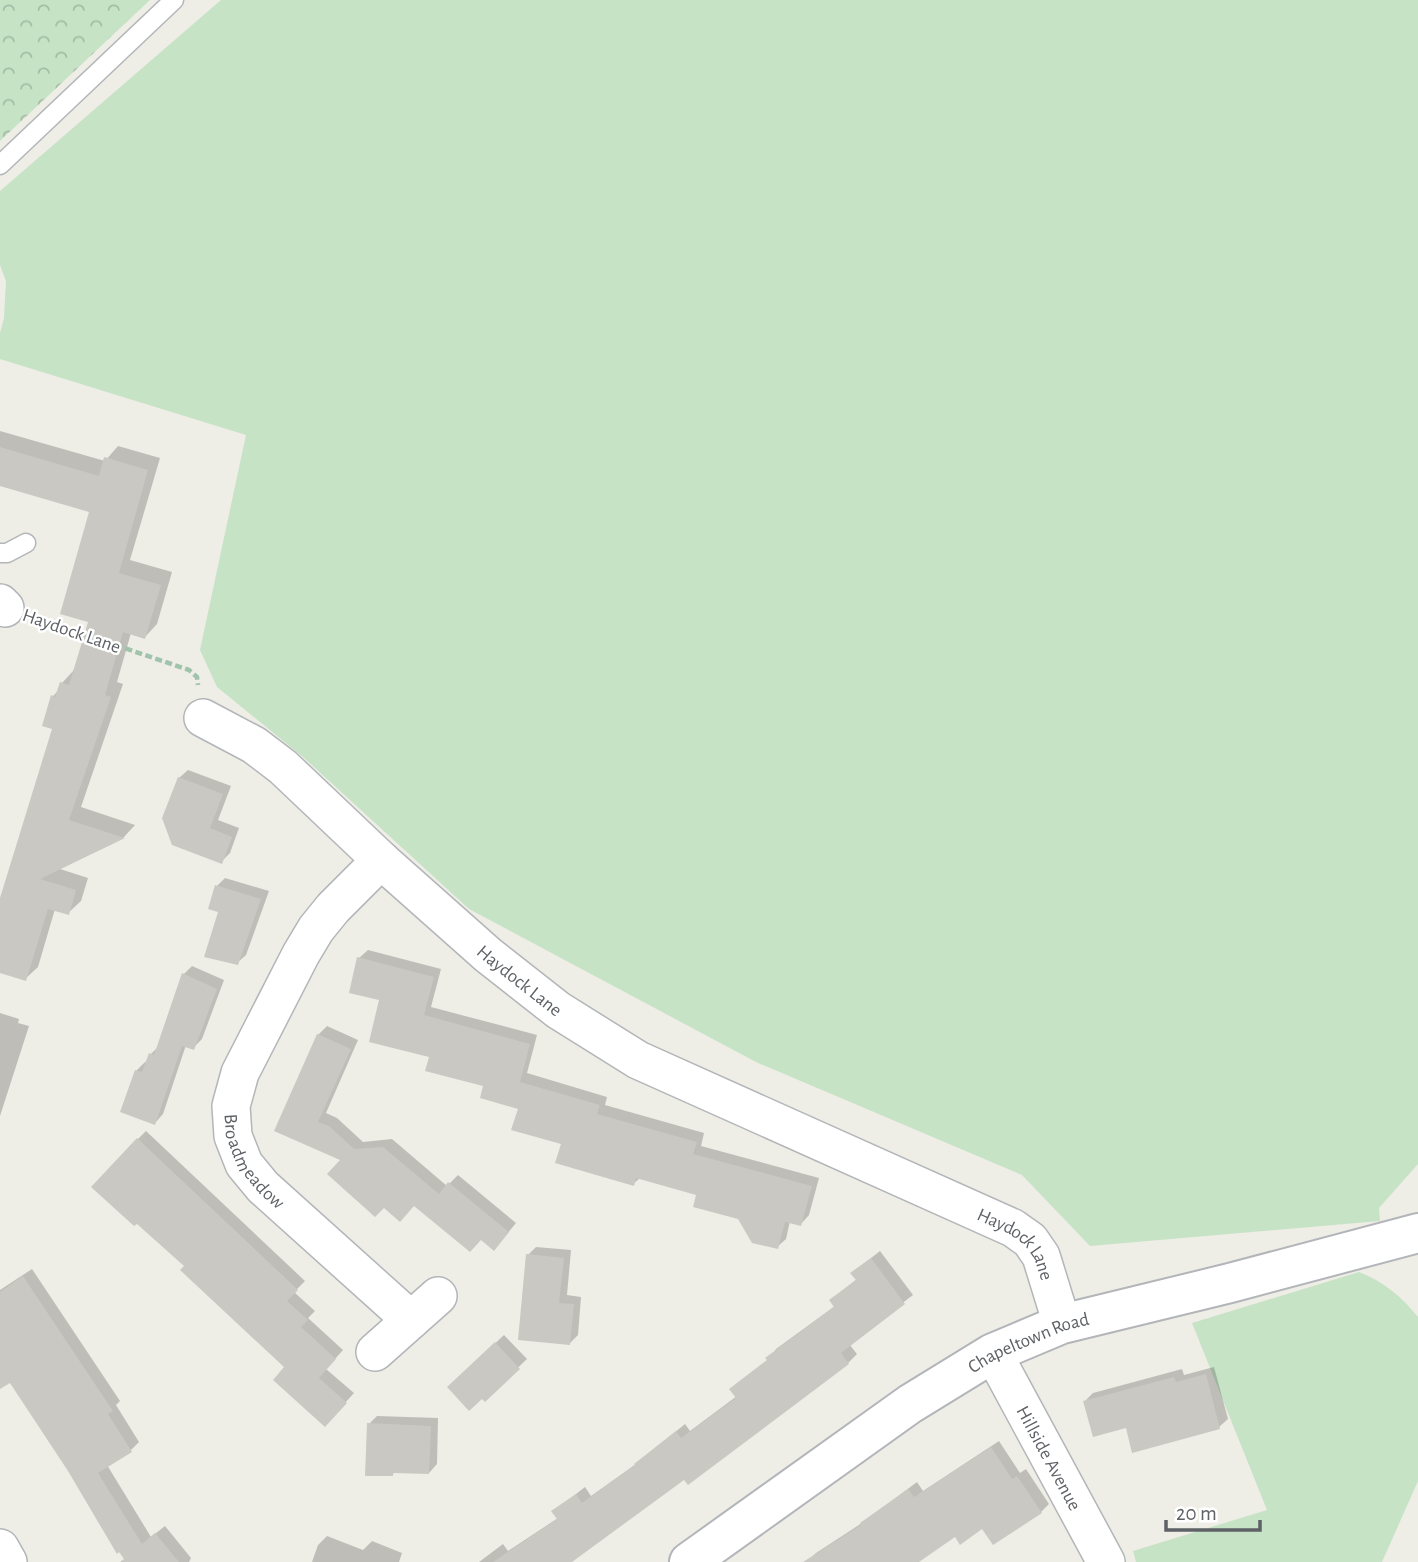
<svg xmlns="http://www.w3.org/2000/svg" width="1418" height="1562" font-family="'Alegreya Sans',sans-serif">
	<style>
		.green { fill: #c6e3c6 }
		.forest { fill: url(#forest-crowns) }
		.shadow { fill: #0003 }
		.building { fill: #cac8c3 }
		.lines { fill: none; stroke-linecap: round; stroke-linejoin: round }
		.lane-casing { stroke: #b3b6b9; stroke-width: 21 }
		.street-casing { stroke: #b3b6b9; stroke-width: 40 }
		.secondary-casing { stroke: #b2b5b9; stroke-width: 42 }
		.path { stroke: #9fc3ab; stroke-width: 4.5; stroke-dasharray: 7 3.5; stroke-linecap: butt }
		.lane { stroke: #fff; stroke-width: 18 }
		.street { stroke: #fff; stroke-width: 37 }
		.secondary { stroke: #fff; stroke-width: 38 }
		.labels { text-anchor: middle; stroke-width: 5; stroke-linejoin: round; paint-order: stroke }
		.street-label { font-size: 19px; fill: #5e6165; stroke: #fff }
	</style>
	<defs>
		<pattern id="forest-crowns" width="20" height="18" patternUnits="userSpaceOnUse" patternTransform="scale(1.75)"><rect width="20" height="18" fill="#c6e3c6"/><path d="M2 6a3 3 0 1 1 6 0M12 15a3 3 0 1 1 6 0" fill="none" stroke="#a4bba4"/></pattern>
	</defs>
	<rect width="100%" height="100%" fill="#eeede6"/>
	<path class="green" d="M221,0H1418V1164L1379,1208L1380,1221L1090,1246L1022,1175L756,1062L469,909L303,757L217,687L200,650L246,435L0,359V333L4,318L6,281L0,265V191Z
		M1359,1272C1383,1281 1402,1297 1418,1317V1481L1382,1562H1136L1133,1551L1267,1510L1192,1323Z"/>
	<path class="forest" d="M0,0H150L0,141Z"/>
	<path class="shadow" d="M0,431L105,461L118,446L160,458L130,560L172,572L157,624L145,637L131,633L117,682L123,684L81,807L135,825L124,837L57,868L88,878L81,901L68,913L55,909L38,967L25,979L0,972V904L55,728L53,696L59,690L62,683L74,670L90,621L92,511L0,484Z
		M188,770L231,786L218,820L239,828L230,853L221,862L179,778Z
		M225,878L269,891L246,955L237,963L221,911L217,886Z
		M368,950L441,969L431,1007L537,1035L527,1073L607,1097L605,1105L704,1133L701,1146L819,1178L809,1215L801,1224L790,1221L786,1239L777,1247L739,1218L698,1194L640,1178L633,1184L485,1084L431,1056L382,999L359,958Z
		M192,966L224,980L202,1039L193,1048L186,1045L163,1114L155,1123L136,1071L145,1062L147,1063L151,1054L159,1046L184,974Z
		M0,1013L19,1019L18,1023L29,1026L0,1116Z
		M327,1026L358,1040L326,1113L337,1118L363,1142L392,1139L447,1186L458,1175L516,1223L502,1240L481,1238L415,1204L343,1159L276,1130L318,1035Z
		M146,1131L305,1281L294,1292L315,1311L308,1318L343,1350L326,1369L354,1393L333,1416L186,1265L138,1139Z
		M536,1247L571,1250L567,1295L581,1297L578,1335L570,1343L528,1255Z
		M880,1251L913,1295L849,1344L857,1354L848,1363L688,1482L684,1478L567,1562H479L503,1544L508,1551L558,1518L554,1511L585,1487L591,1496L636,1464L685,1424L690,1431L737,1396L732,1389L769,1359L776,1349L835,1306L831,1300L857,1279L852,1273Z
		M32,1269L120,1401L116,1405L139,1442L131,1450L107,1465L151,1537L165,1526L191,1558L189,1562H129L0,1367V1290Z
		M504,1335L527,1359L485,1399L462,1375Z
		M1214,1367L1228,1419L1219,1427L1127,1426L1085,1401L1093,1393L1182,1369L1184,1375Z
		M377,1416L438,1418L437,1464L429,1473L396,1471L392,1475L369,1424Z
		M999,1441L1020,1473L1026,1469L1049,1504L1041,1512L955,1534L889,1562L808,1561L816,1553L862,1523L917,1482L923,1491Z
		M327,1536L363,1550L372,1541L402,1553L399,1562H312L318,1545Z"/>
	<path class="building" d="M0,447L99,476L104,457L148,470L119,573L161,585L145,639L123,632L105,695L111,697L69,820L125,838L40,879L76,890L69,915L48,909L26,981L0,973V898L52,729L42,726L51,695L55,697L60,682L69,685L88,622L60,614L89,512L0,486Z
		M178,777L223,794L210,828L232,837L222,864L172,845L162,818Z
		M215,885L261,899L238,965L204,957L218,912L208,909Z
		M357,957L434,977L424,1015L530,1044L520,1082L600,1105L597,1114L697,1142L693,1154L812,1186L801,1226L785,1222L778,1249L752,1243L738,1219L693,1207L696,1195L636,1178L634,1186L555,1163L561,1144L511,1130L518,1109L480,1098L483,1086L425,1071L429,1057L369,1042L379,1000L349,993Z
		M182,973L217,989L194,1050L182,1046L155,1125L120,1112L135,1070L142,1072L149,1053L154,1055Z
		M317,1034L351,1049L318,1122L329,1126L354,1149L383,1147L439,1194L448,1182L509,1232L494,1251L481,1240L470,1252L414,1206L400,1222L384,1208L375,1217L327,1174L340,1160L274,1131Z
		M137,1138L298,1290L287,1301L308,1320L301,1327L336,1359L319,1378L347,1403L325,1427L273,1380L284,1367L180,1270L184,1266L137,1224L134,1226L91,1187Z
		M526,1254L564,1258L559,1303L574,1304L570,1345L518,1340Z
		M871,1258L905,1304L841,1353L849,1364L688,1485L684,1480L572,1562H493L557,1519L551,1511L576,1494L582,1503L635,1465L634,1464L676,1431L681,1438L736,1398L729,1389L767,1360L765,1358L834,1307L829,1300L856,1280L850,1273Z
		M23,1276L113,1411L108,1414L132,1452L98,1473L142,1544L155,1533L179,1562H120L124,1559L119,1552L117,1554L68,1471L10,1383L0,1389V1292Z
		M495,1342L520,1369L485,1402L482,1399L469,1411L447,1387Z
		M1206,1374L1220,1429L1132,1453L1126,1428L1093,1437L1083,1401L1174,1377L1176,1382Z
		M367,1423L431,1426L429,1474L393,1473V1476H365Z
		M991,1447L1012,1479L1017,1476L1042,1513L993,1545L982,1529L960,1545L955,1537L919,1562H803L861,1525L860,1523L908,1489L914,1497Z"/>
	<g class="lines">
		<defs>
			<path id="lane" d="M0,165L174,0
				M0,553H7L26,543"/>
			<g id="street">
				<path d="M0,603L5,608"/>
				<path id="s1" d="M203,718L254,745L283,767L381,860L488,955L558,1010L638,1060L1013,1228L1030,1240L1041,1256L1062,1324"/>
				<path id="s2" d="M381,860L333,908L316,929L301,954L240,1073L231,1106L233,1136L244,1164L263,1187L411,1320"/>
				<path d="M375,1352L438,1296"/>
				<path id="s3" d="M993,1353L1106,1562"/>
				<path d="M0,1548L8,1562"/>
			</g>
			<g id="secondary">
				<path id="s4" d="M689,1562L910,1404L993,1353L1062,1324L1230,1283L1418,1233"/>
			</g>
		</defs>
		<use href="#lane" class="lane-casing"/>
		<use href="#street" class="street-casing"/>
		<use href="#secondary" class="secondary-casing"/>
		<path class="path" d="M36,618L189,670L197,677L198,685"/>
		<use href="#lane" class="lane"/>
		<use href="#street" class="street"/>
		<use href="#secondary" class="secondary"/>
	</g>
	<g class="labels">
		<g class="street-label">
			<text transform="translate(72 630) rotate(19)" y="7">Haydock Lane</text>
			<text dy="7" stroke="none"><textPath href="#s1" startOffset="413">Haydock Lane</textPath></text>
			<text dy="7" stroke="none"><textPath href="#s2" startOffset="354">Broadmeadow</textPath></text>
			<text dy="7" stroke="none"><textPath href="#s1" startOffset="980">Haydock Lane</textPath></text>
			<text dy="7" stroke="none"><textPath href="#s4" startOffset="406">Chapeltown Road</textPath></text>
			<text dy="7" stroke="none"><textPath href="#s3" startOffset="119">Hillside Avenue</textPath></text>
		</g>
	</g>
	<path d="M1166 1520v10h94v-10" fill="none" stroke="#5e6165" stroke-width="3.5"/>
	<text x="1176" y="1520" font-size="21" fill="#5e6165" stroke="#ffffff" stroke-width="5" paint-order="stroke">20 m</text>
</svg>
